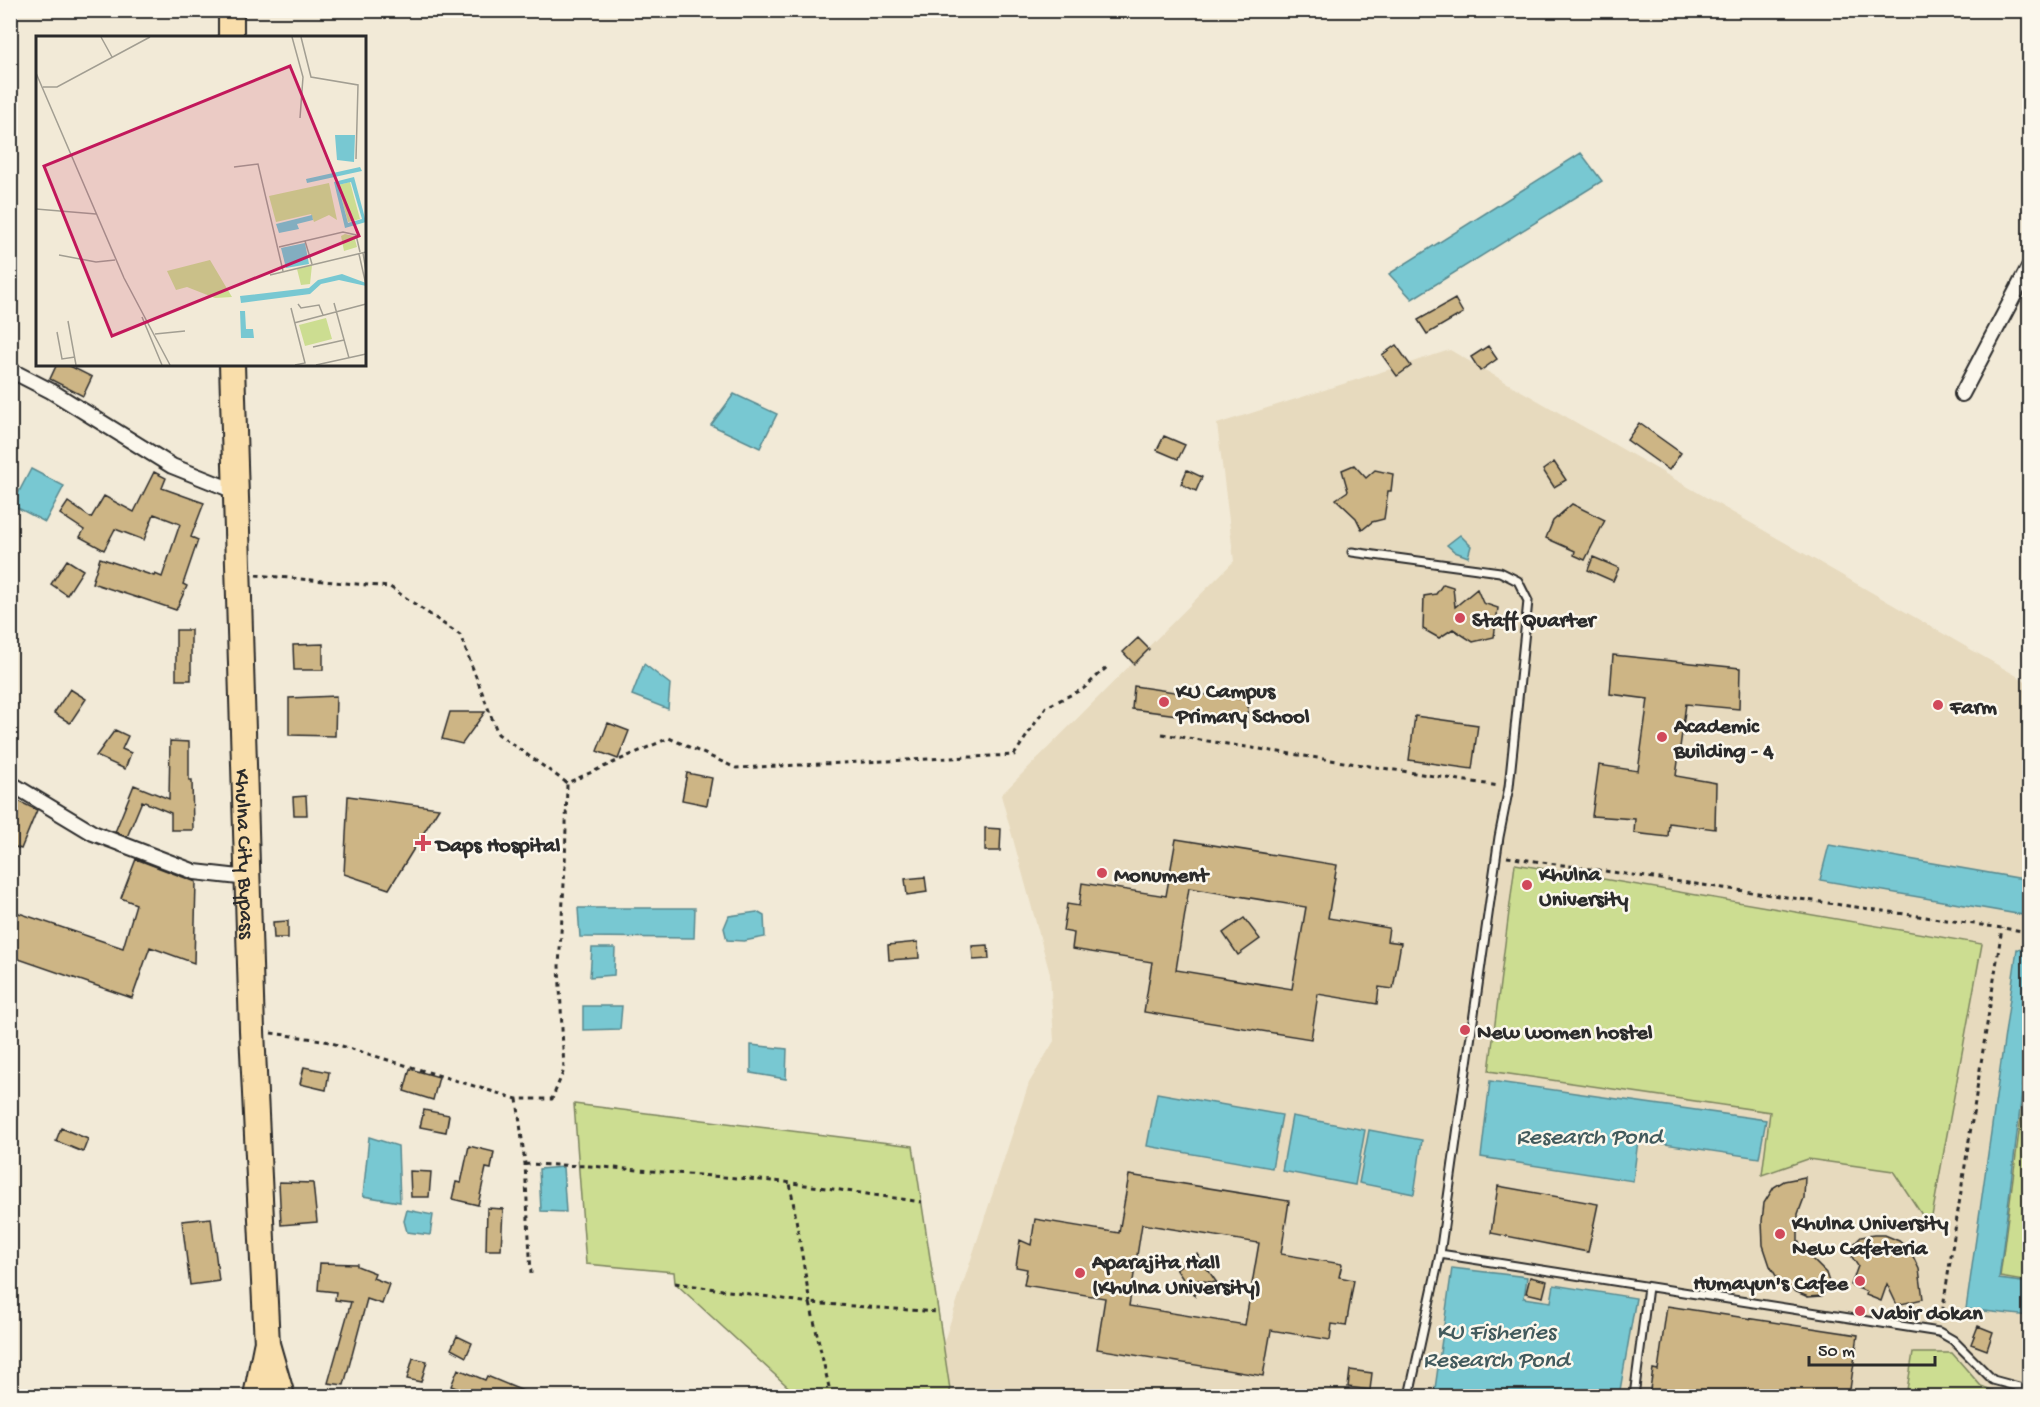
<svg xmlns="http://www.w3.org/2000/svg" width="2040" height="1407" font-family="'Gochi Hand',sans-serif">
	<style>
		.built { fill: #e7dabe }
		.green { fill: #ccdd91; stroke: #7c845e; stroke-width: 1.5 }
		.water { fill: #78c8d2; stroke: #59898f; stroke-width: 1.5 }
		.building { fill: #cdb585; stroke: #2b2b2b; stroke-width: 1.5; fill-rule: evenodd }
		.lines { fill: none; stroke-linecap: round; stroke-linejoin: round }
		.lane-casing { stroke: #2b2b2b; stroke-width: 11 }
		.street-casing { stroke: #2b2b2b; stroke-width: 18 }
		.highway-casing { stroke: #2b2b2b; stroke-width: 28 }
		.path { stroke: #2b2b2b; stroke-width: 3; stroke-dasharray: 4.5 4.5; stroke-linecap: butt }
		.lane { stroke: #fbf7ec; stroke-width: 7 }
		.street { stroke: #fbf7ec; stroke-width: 14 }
		.highway { stroke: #f9deab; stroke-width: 24 }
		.poi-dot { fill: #d1495b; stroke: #fbf7ec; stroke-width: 2 }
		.labels { text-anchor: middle; stroke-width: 5; stroke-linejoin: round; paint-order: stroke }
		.poi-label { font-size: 22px; font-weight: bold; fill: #2b2b2b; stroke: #fbf7ec; text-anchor: start }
		.street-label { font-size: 22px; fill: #2b2b2b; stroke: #fbf7ec }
		.water-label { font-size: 24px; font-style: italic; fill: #425a5d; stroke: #fbf7ec }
		.inset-road { fill: none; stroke: #a29e92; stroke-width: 1.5 }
		.view { fill: #c2185b; fill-opacity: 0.15; stroke: #c2185b; stroke-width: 3 }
		.inset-edge { fill: none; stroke: #2b2b2b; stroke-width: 3 }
	</style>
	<rect width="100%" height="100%" fill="#f2ead7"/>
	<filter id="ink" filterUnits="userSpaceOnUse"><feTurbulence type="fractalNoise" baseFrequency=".0167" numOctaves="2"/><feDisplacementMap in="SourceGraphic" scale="12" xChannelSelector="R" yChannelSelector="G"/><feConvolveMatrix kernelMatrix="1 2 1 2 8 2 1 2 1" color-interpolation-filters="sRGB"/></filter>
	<g filter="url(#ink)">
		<path class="built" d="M1450,350L2029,683V1396H926L1029,1083L1054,1041L1050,974L1001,795L1234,561L1217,424Z"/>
		<path class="green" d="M1515,864L1982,944L1930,1227L1893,1171L1808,1159L1762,1175L1770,1112L1489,1071Z
			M2029,1056L2030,1282H2029L2000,1277Z
			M574,1104L913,1146L951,1396H798L675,1283L674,1272L586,1264Z
			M1913,1353H1952L1981,1386L2008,1396H1906Z"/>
		<path class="water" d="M1581,153L1602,181L1412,299L1389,274Z
			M734,394L777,414L760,448L711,425Z
			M31,469L64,486L45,522L12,505Z
			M1460,535L1471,546L1468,557L1455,552L1447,545Z
			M644,664L670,684L668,709L632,695Z
			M1829,845L2029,880V916L1820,880Z
			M578,908H695L694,938L580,937Z
			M757,912L764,916L765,937L744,941L727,940L724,928L729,916Z
			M592,948H615L614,975L590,977Z
			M2017,949L2029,951V1036L1999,1279L2029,1283V1316L1966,1309Z
			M583,1006H622L620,1029L583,1030Z
			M751,1045L787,1049L786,1079L751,1073Z
			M1490,1081L1766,1120L1759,1158L1638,1140L1633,1181L1481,1157Z
			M1157,1093L1282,1115L1272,1168L1147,1146Z
			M1292,1116L1365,1130L1355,1185L1282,1171Z
			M1369,1130L1422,1140L1414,1194L1359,1183Z
			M369,1137L398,1146L400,1202L363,1196Z
			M563,1167L566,1212L541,1211L539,1169Z
			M407,1210L433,1215L430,1235L407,1232L404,1221Z
			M1452,1268L1527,1277L1524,1298L1551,1302L1554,1285L1636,1298L1619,1396H1434Z"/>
		<path class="building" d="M1455,299L1463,313L1427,334L1418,320Z
			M1396,345L1411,366L1397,376L1382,355Z
			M1488,346L1497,359L1480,371L1471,357Z
			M57,364H66L92,377L83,396L50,379Z
			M1639,423L1681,453L1669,470L1627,440Z
			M1164,436L1185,445L1178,459L1157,450Z
			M1554,462L1566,480L1554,487L1543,470Z
			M1354,465L1366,478L1375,470L1393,474L1391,491H1388L1384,519L1372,522L1362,530L1356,518L1336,499L1348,491L1342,470Z
			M1187,470L1202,477L1196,491L1181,484Z
			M154,472L166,478L162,488L204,503L191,537L198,540L183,584L187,586L176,610L138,597V598L92,583L100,558L154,576L155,574L162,577L180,524L154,514L144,540L115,529L104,550L80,537L84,530L60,514L68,502L91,518L104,496L134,512Z
			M1572,504L1605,520L1585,560L1574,555L1575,551L1546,538L1553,521Z
			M1593,557L1619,568L1613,581L1588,570Z
			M67,560L83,570L67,595L51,584Z
			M1443,584L1453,587L1455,607L1477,589L1483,603L1498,608L1494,637L1473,642L1453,629L1439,638L1423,629L1424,596L1436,594Z
			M176,630H191V680H176Z
			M1138,638L1149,649L1134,664L1123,652Z
			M323,644V670H294L293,645Z
			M1613,655L1740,668L1739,709L1686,704L1676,776L1716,783L1715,829L1669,823L1668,837L1634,833L1635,819L1592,816L1599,765L1638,771L1648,699L1610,694Z
			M1134,686L1201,696L1202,694L1249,700L1246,724L1132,709Z
			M70,689L86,699L70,723L54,713Z
			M336,696L335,736L289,735V698Z
			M450,712H485L462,744L442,739Z
			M1415,716L1478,725L1472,769L1409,760Z
			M608,723L629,731L618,759L597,751Z
			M115,730L128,736L122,749L131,753L125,769L96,756Z
			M170,741L189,742V780H192L193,830H171V813L142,801L127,837L115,832L134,785L169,799Z
			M687,773L712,778L707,805L682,800Z
			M306,796L307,815H294L293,797Z
			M348,796L439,808L389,889L344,874Z
			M10,797L37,810L21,849L10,845Z
			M985,828L1001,829L1000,851H985Z
			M1176,839L1337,865L1328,918L1389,928L1387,941L1401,943L1393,989L1379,987L1377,1004L1318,994L1311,1039L1144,1012L1152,962L1072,949L1074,933L1063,931L1067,904L1079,906L1082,883L1166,896ZM1189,888L1306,907L1292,989L1176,970Z
			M136,859L196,882L194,963L150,947L132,998L10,956V910L123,948L136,904L121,898Z
			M925,877L927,892L907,895L905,879Z
			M1244,918L1260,939L1238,955L1223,933Z
			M288,921V938H274L273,922Z
			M918,942L919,958L889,960L888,945Z
			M988,945L989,959L973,960L972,946Z
			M304,1067L329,1072L326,1090L300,1084Z
			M410,1069L439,1077L433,1100L404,1091Z
			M424,1110L449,1115L446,1132L420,1127Z
			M61,1128L88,1139L83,1152L56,1141Z
			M469,1146L494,1152L491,1169L486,1168L478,1205L452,1199L456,1182L461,1183Z
			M410,1171L431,1172L429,1197H411Z
			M1129,1175L1289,1201L1281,1254L1342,1264L1339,1277L1354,1280L1346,1326L1332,1324L1330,1340L1271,1330L1263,1376L1097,1349L1105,1298L1024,1285L1027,1269L1016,1267L1020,1240L1031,1245L1035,1219L1119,1233ZM1142,1224L1259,1243L1245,1325L1129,1306Z
			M1805,1177L1804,1198L1798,1214V1241L1807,1254L1826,1273L1830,1285L1822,1296L1808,1297L1790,1289L1779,1281L1770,1266L1763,1245L1762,1221L1764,1203L1774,1187L1784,1181Z
			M279,1182L313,1183L317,1222L281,1225Z
			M1498,1186L1598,1204L1588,1252L1491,1233Z
			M487,1208L503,1209L501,1250H486Z
			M211,1218L219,1281L190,1285L182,1221Z
			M1874,1235H1885L1899,1241L1910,1250L1919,1269L1923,1299L1897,1305L1887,1284L1881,1301L1866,1295L1867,1292L1851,1285L1858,1266L1852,1257L1851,1251L1854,1244L1861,1237Z
			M1197,1254L1217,1283L1198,1280L1195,1296L1176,1269Z
			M320,1263L357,1264V1266L375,1273L373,1278L389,1284L382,1304L367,1299L344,1385L328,1383L351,1302L335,1300L336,1292L318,1290Z
			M1530,1277L1547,1281L1543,1297L1526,1293Z
			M1667,1306L1858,1335L1849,1396H1649L1653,1369L1658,1370Z
			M1978,1326L1993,1332L1987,1350L1971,1344Z
			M457,1336L472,1343L466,1357L451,1349Z
			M413,1358L427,1361L421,1382L407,1379Z
			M458,1369L485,1380L487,1376L535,1396H476L451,1386Z
			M1350,1370L1372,1373L1370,1390L1348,1387Z"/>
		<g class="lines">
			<defs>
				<path id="lane" d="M1352,552L1500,572L1518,581L1528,601L1509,787L1499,837L1440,1254L1409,1396
					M1440,1254L1939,1332L1953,1340L1993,1380L2026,1389L2024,1396
					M1634,1396L1648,1287"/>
				<path id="street" d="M10,370L51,391L172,466L237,492
					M1962,394L2030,265
					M10,783L93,833L195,872L248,878"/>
				<g id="highway">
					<path d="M231,10V38"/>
					<path id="s1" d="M232,364L252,1031L267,1344L282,1396"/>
					<path d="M256,1396L266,1346"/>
				</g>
			</defs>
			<use href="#lane" class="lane-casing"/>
			<use href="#street" class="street-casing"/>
			<use href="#highway" class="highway-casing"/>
			<path class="path" d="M256,575L390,587L460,635L498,734L567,783L669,738L736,768L1014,755L1046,707L1083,689L1107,667
				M1162,734L1499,786
				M1507,857L2030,932
				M271,1033L322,1040L517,1099H552L564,1070L559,966L565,867L567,783
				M517,1099L525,1164L531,1274
				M525,1164L590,1166L785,1182L922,1202
				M675,1283L810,1303L790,1183
				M1941,1320L2002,928
				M831,1396L810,1303L938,1312"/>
			<use href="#lane" class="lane"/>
			<use href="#street" class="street"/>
			<use href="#highway" class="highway"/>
		</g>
	</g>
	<g class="poi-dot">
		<circle cx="1460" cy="618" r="6"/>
		<circle cx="1164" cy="702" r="6"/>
		<circle cx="1938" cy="705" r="6"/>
		<circle cx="1662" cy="737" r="6"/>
		<path d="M420 834h6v6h6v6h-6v6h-6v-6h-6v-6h6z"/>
		<circle cx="1102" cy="873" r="6"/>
		<circle cx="1527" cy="885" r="6"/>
		<circle cx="1465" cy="1030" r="6"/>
		<circle cx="1780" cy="1234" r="6"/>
		<circle cx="1080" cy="1273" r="6"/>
		<circle cx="1860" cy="1281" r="6"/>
		<circle cx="1860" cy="1311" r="6"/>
	</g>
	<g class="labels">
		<g class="poi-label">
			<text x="1472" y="626">Staff Quarter</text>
			<text x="1176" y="697">KU Campus<tspan x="1176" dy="25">Primary School</tspan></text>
			<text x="1950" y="713">Farm</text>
			<text x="1674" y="732">Academic<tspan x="1674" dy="25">Building - 4</tspan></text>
			<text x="436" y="851">Daps Hospital</text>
			<text x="1539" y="880">Khulna<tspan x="1539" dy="25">University</tspan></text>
			<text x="1114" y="881">Monument</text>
			<text x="1477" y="1038">New women hostel</text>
			<text x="1792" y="1229">Khulna University<tspan x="1792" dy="25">New Cafeteria</tspan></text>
			<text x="1092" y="1268">Aparajita Hall<tspan x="1092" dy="25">(Khulna University)</tspan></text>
			<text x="1848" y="1289" text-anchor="end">Humayun's Cafee</text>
			<text x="1872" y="1319">Vabir dokan</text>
		</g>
		<g class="street-label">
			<text dy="8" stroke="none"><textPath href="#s1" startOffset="490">Khulna City Bypass</textPath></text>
		</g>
		<g class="water-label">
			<text x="1589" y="1143">Research Pond</text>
			<text x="1496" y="1338">KU Fisheries<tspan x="1496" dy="28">Research Pond</tspan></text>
		</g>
	</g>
	<g transform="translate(36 36)">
		<rect width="330" height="330" fill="#f2ead7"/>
		<path d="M314,146L324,183L312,186L302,149ZM293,147L301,184L293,179L278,186L275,178L240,186L233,160ZM309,198L318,200L321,211L308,215L305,200ZM174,224L196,261L179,262L151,251L140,254L131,235ZM276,229L274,248L265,249L261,233ZM290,282L296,303L269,310L263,289Z" fill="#ccdd91"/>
		<path d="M299,99H319L318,126L301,124ZM324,131L326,135L271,147L270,143ZM318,141L330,186L309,192L298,146ZM315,146L326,183L312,187L302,149ZM276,179L277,184L261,188L263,193L243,197L240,188ZM269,207L273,228L250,232L245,212ZM306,238L330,247V250L303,244L285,248L274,258L205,267L204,260L273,252L282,244ZM204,275H209L210,293H217L218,302H205Z" fill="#78c8d2" fill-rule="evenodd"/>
		<path class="inset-road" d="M65,1L76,21M256,1L267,41L264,82M265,1L275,41L322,49L320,123M0,37L88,242L134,329M7,51H21L114,1M198,131L222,128L247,235M0,173L60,178M269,205L276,228M243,211L307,196L320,199L324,216M327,217L330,235M323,218L330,249M23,219L60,226L79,224M234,239L330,216M298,267L313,322M262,268L265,272L283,269L287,279M255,272L269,327L259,329M106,281L126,329M32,285L40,329M258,287L330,268M21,296L26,323L39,321M119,298L149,295M277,311L308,304M280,329L330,318"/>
		<path class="view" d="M254,30L323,200L76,300L8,130Z"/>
		<rect width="330" height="330" class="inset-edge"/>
	</g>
	<rect width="2040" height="1407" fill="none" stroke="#fbf7ec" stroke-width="36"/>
	<rect x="18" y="18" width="2004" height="1371" fill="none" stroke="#2b2b2b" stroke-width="2" filter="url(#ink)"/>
	<path d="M1809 1356v9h126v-9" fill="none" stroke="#2b2b2b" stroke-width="3"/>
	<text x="1818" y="1356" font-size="18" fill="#2b2b2b" stroke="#fbf7ec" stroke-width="4.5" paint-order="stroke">50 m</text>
</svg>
